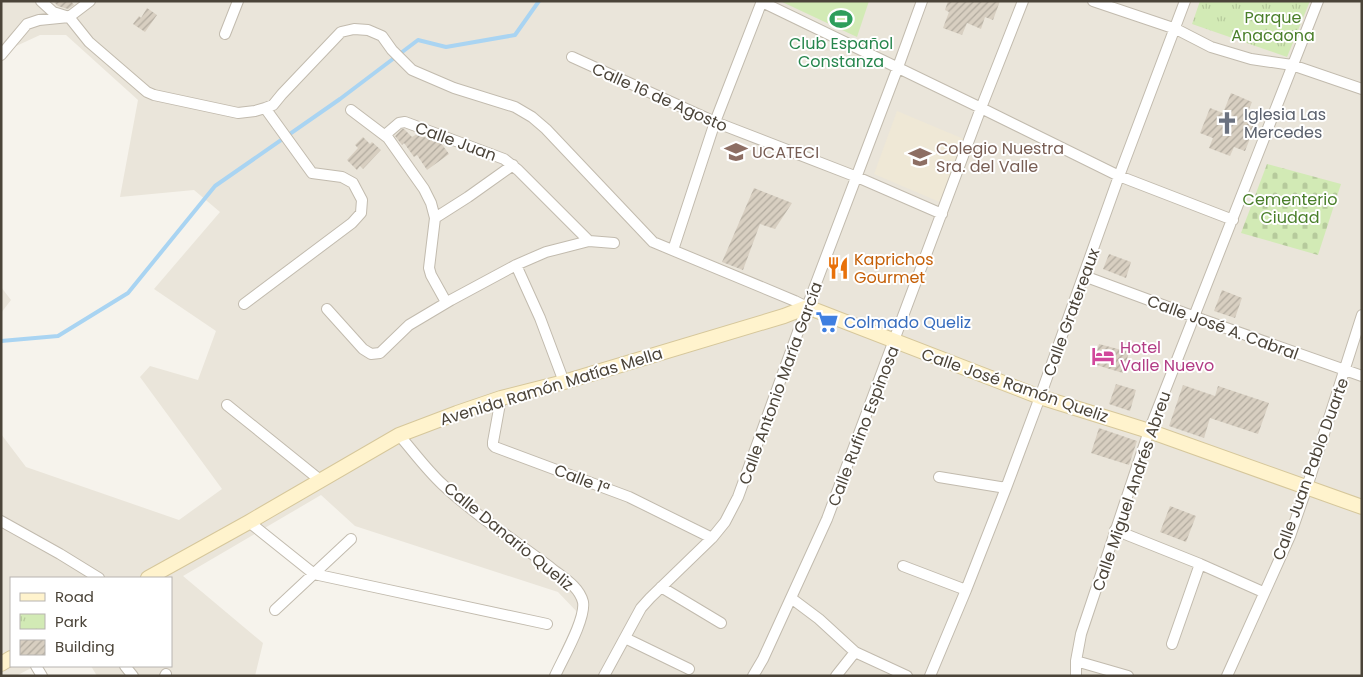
<svg xmlns="http://www.w3.org/2000/svg" width="1363" height="677" font-family="Poppins,sans-serif">
	<style>
		.residential { fill: #eae5da }
		.education { fill: #efe8d6 }
		.cemetery { fill: url(#cemetery-stones) }
		.park { fill: url(#park-tufts) }
		.pitch { fill: #d2eab5 }
		.lines { fill: none; stroke-linecap: round; stroke-linejoin: round }
		.stream { stroke: #a9d4f2; stroke-width: 4 }
		.building { fill: url(#building-hatch) }
		.street-casing { stroke: #c2bbae; stroke-width: 12 }
		.secondary-casing { stroke: #d6c79b; stroke-width: 16 }
		.street { stroke: #fff; stroke-width: 10 }
		.secondary { stroke: #fff3cd; stroke-width: 14 }
		.labels { text-anchor: middle; stroke-width: 4; stroke-linejoin: round; paint-order: stroke }
		.park-label { font-size: 16px; fill: #4a7f2a; stroke: #fff }
		.leisure-label { font-size: 16px; fill: #27864d; stroke: #fff }
		.street-label { font-size: 16px; fill: #4b4439; stroke: #fff }
		.worship-label { font-size: 16px; fill: #5b616d; stroke: #fff; text-anchor: start }
		.education-label { font-size: 16px; fill: #785e54; stroke: #fff; text-anchor: start }
		.food-label { font-size: 16px; fill: #c56008; stroke: #fff; text-anchor: start }
		.shop-label { font-size: 16px; fill: #366cbe; stroke: #fff; text-anchor: start }
		.hotel-label { font-size: 16px; fill: #b23c85; stroke: #fff; text-anchor: start }
	</style>
	<defs>
		<pattern id="cemetery-stones" width="16" height="16" patternUnits="userSpaceOnUse" patternTransform="scale(1.25)"><rect width="16" height="16" fill="#d2eab5"/><path d="M2 7V4a2 2 0 0 1 4 0v3zM10 15v-3a2 2 0 0 1 4 0v3z" fill="#b6ca9c"/></pattern>
		<pattern id="park-tufts" width="24" height="20" patternUnits="userSpaceOnUse" patternTransform="scale(1.25)"><rect width="24" height="20" fill="#d2eab5"/><path d="M3 7l-1-3M5 7V3M7 7l1-3M15 17l-1-3M17 17v-4M19 17l1-3" fill="none" stroke="#b6ca9c"/></pattern>
		<pattern id="building-hatch" width="6" height="6" patternUnits="userSpaceOnUse" patternTransform="scale(1.25)"><rect width="6" height="6" fill="#d8cfc1"/><path d="M-1 1l2-2M0 6l6-6M5 7l2-2" fill="none" stroke="#b1aa9e"/></pattern>
	</defs>
	<rect width="100%" height="100%" fill="#f6f3ec"/>
	<path class="residential" d="M1,1H1362V676H549L578,613L558,592L355,526L321,495L183,576L263,643L255,676H97L91,666H171V578H11V666H35L16,676H1V434L26,467L179,520L222,489L140,377L150,366L198,380L216,331L154,289L220,212L194,190L120,197L138,100L66,35H40L1,53Z
		M1,287L11,300L1,313Z"/>
	<path class="education" d="M897,111L966,140L942,203L874,174Z"/>
	<path class="cemetery" d="M1267,164L1341,184L1318,255L1241,233Z"/>
	<path class="park" d="M1200,1H1310L1287,57L1192,24Z"/>
	<path class="pitch" d="M780,1H869L857,37Z"/>
	<g class="lines">
		<path class="stream" d="M1,341L58,336L128,293L215,186L340,99L418,40L446,47L515,35L539,1"/>
	</g>
	<path class="building" d="M53,1H71L74,5L68,9L58,6Z
		M948,1H1000L993,20L985,17L981,29L967,23L962,35L943,28L949,12L945,10Z
		M147,8L157,15L145,32L133,24L139,16L141,18Z
		M1231,93L1252,102L1244,121L1255,126L1245,151L1234,147L1230,156L1209,148L1213,138L1200,133L1210,108L1223,113Z
		M402,129H404L412,137L417,134L439,143H441L449,154L427,170L417,155L414,157L404,143L402,145L395,136Z
		M363,137L370,144L372,142L381,150L363,169L360,166L357,170L347,160L358,148L355,145Z
		M754,188L792,203L775,229L760,224L743,270L722,262Z
		M1109,254L1131,262L1126,278L1103,269Z
		M1222,290L1242,298L1235,318L1214,311Z
		M1099,344L1129,352L1123,373L1093,364Z
		M1116,384L1136,390L1130,411L1109,404Z
		M1183,385L1215,396L1218,386L1269,403L1258,434L1210,418L1204,438L1169,426Z
		M1099,428L1137,441L1129,465L1091,453Z
		M1170,506L1196,516L1186,542L1160,532Z"/>
	<g class="lines">
		<defs>
			<path id="street" d="M41,1L53,12L69,17L89,42L147,92L154,95L238,113L255,111L265,108L273,105L282,94L341,32L354,29L368,30L382,36L392,50L412,70L454,88L515,107L532,117L546,129L653,242L795,301L807,307
				M1093,1L1176,29L1211,47L1251,59L1292,65L1362,89
				M762,2L981,108L1119,176L1233,220
				M225,34L238,1
				M1,55L27,24L39,20L69,17L90,1
				M572,57L715,122L857,177L942,214
				M351,110L388,138L424,189L431,203L435,218L429,268L431,275L446,302
				M385,135L399,123L405,122L504,159L518,170L589,241
				M435,218L468,197L513,165
				M673,250L715,122L762,1
				M516,265L540,318L564,382
				M1084,276L1195,317L1362,376
				M244,304L352,223L361,213L362,200L353,183L342,177L312,173L265,108
				M327,309L363,349L371,354L380,353L409,325L451,300L516,265L546,252L589,241L614,243
				M501,398L493,442V445L495,447L629,497L712,538
				M227,405L320,480
				M399,435C413,451 426,469 442,484C475,515 514,540 550,567C562,577 579,586 583,602C586,619 562,660 555,676
				M939,477L1006,488
				M1,521L60,554L99,578
				M249,522L314,574L547,624
				M1115,530L1200,564L1263,592
				M903,566L966,590
				M661,587L721,623
				M791,598L819,619L855,652L907,676
				M275,610L351,539
				M625,638L689,669
				M1172,644L1200,564
				M1076,661L1128,676
				M36,666L42,676
				M125,666L133,676
				M165,676L166,674
				M604,676L641,608L650,598L712,538L725,522L738,497L807,307L898,67L922,1
				M753,676L763,659L827,519L981,108L1023,1
				M836,676L855,652
				M930,676L966,590L1006,488L1040,397L1119,176L1185,1
				M1076,676V661L1081,634L1149,431L1318,1
				M1227,676L1290,536L1307,487L1362,315"/>
			<path id="secondary" d="M148,578L249,522L399,435L457,413L501,398L564,382L784,316L807,307L1040,397L1149,431L1362,507
				M1,664L11,658"/>
		</defs>
		<use href="#street" class="street-casing"/>
		<use href="#secondary" class="secondary-casing"/>
		<use href="#street" class="street"/>
		<use href="#secondary" class="secondary"/>
	</g>
	<defs>
		<symbol id="stadium-bare" viewBox="-9 -9 18 18"><path d="M0-5a6.5 5 0 1 0 0 10a6.5 5 0 1 0 0-10ZM-3.5-1.8h7v3.6h-7Z" fill="#2e9e5b" stroke="#fff" stroke-width="2.5" paint-order="stroke"/></symbol>
		<symbol id="church-bare" viewBox="-9 -9 18 18"><path d="M-1.2-6h2.4v3.5h3.3v2.4h-3.3V6h-2.4V-.1h-3.3v-2.4h3.3Z" fill="#6b7280" stroke="#fff" stroke-width="2.5" paint-order="stroke"/></symbol>
		<symbol id="school-bare" viewBox="-9 -9 18 18"><path d="M0-5L7-2L0 1L-7-2ZM-4 1L0 2.5L4 1V4Q0 6-4 4Z" fill="#8d6e63" stroke="#fff" stroke-width="2.5" paint-order="stroke"/></symbol>
		<symbol id="restaurant-bare" viewBox="-9 -9 18 18"><path d="M-5-6h1v4h1v-4h1v4h1v-4h1v5L-1.5 .5V6h-2V.5L-5-1ZM5-6V6H3V1.5H1.5Q1.5-4 5-6Z" fill="#e8710a" stroke="#fff" stroke-width="2.5" paint-order="stroke"/></symbol>
		<symbol id="supermarket-bare" viewBox="-9 -9 18 18"><path d="M-6-5.5h2.5l.6 2H6L4.5 2H-2.5L-4.4-4H-6ZM-1.5 3.2a1.3 1.3 0 1 0 .1 0ZM3 3.2a1.3 1.3 0 1 0 .1 0Z" fill="#3f7fe0" stroke="#fff" stroke-width="2.5" paint-order="stroke"/></symbol>
		<symbol id="hotel-bare" viewBox="-9 -9 18 18"><path d="M-6-4.5h1.5V1H6V5H4.5V3h-9V5H-6ZM-4 0a1.8 1.8 0 1 1 3.6 0ZM.5 0V-2.5h3Q6-2.5 6 0Z" fill="#d1479c" stroke="#fff" stroke-width="2.5" paint-order="stroke"/></symbol>
	</defs>
	<g fill-rule="evenodd">
		<use href="#stadium-bare" x="825" y="3" width="32" height="32"/>
		<use href="#church-bare" x="1211" y="107" width="32" height="32"/>
		<use href="#school-bare" x="720" y="136" width="32" height="32"/>
		<use href="#school-bare" x="904" y="141" width="32" height="32"/>
		<use href="#restaurant-bare" x="822" y="252" width="32" height="32"/>
		<use href="#supermarket-bare" x="811" y="306" width="32" height="32"/>
		<use href="#hotel-bare" x="1087" y="340" width="32" height="32"/>
	</g>
	<g class="labels">
		<g class="park-label">
			<text x="1273" y="23">Parque<tspan x="1273" dy="18">Anacaona</tspan></text>
			<text x="1290" y="205">Cementerio<tspan x="1290" dy="18">Ciudad</tspan></text>
		</g>
		<g class="leisure-label">
			<text x="841" y="49">Club Español<tspan x="841" dy="18">Constanza</tspan></text>
		</g>
		<g class="street-label">
			<text transform="translate(660 97) rotate(24)" y="6">Calle 16 de Agosto</text>
			<text transform="translate(456 141) rotate(20)" y="6">Calle Juan</text>
			<text transform="translate(1071 312) rotate(-70)" y="6">Calle Gratereaux</text>
			<text transform="translate(1223 327) rotate(20)" y="6">Calle José A. Cabral</text>
			<text transform="translate(780 383) rotate(-70)" y="6">Calle Antonio María García</text>
			<text transform="translate(1015 385) rotate(19)" y="6">Calle José Ramón Queliz</text>
			<text transform="translate(551 386) rotate(-17)" y="6">Avenida Ramón Matías Mella</text>
			<text transform="translate(863 426) rotate(-69)" y="6">Calle Rufino Espinosa</text>
			<text transform="translate(1310 469) rotate(-70)" y="6">Calle Juan Pablo Duarte</text>
			<text transform="translate(582 479) rotate(21)" y="6">Calle 1ª</text>
			<text transform="translate(1131 491) rotate(-71)" y="6">Calle Miguel Andrés Abreu</text>
			<text transform="translate(509 536) rotate(39)" y="6">Calle Danario Queliz</text>
		</g>
		<g class="worship-label">
			<text x="1244" y="120">Iglesia Las<tspan x="1244" dy="18">Mercedes</tspan></text>
		</g>
		<g class="education-label">
			<text x="936" y="154">Colegio Nuestra<tspan x="936" dy="18">Sra. del Valle</tspan></text>
			<text x="752" y="158">UCATECI</text>
		</g>
		<g class="food-label">
			<text x="854" y="265">Kaprichos<tspan x="854" dy="18">Gourmet</tspan></text>
		</g>
		<g class="shop-label">
			<text x="844" y="328">Colmado Queliz</text>
		</g>
		<g class="hotel-label">
			<text x="1120" y="353">Hotel<tspan x="1120" dy="18">Valle Nuevo</tspan></text>
		</g>
	</g>
	<rect width="1363" height="677" fill="none" stroke="#4b4439" stroke-width="5"/>
	<rect x="10" y="577" width="162" height="90" fill="#ffffff" stroke="#b7b4b0"/>
	<rect x="20" y="593" width="25" height="8" fill="#fff3cd" stroke="#b7b4b0"/>
	<text x="55" y="602" font-size="15" fill="#4b4439">Road</text>
	<rect x="20" y="614" width="25" height="15" fill="url(#park-tufts)" stroke="#b7b4b0"/>
	<text x="55" y="627" font-size="15" fill="#4b4439">Park</text>
	<rect x="20" y="640" width="25" height="15" fill="url(#building-hatch)" stroke="#b7b4b0"/>
	<text x="55" y="652" font-size="15" fill="#4b4439">Building</text>
</svg>
